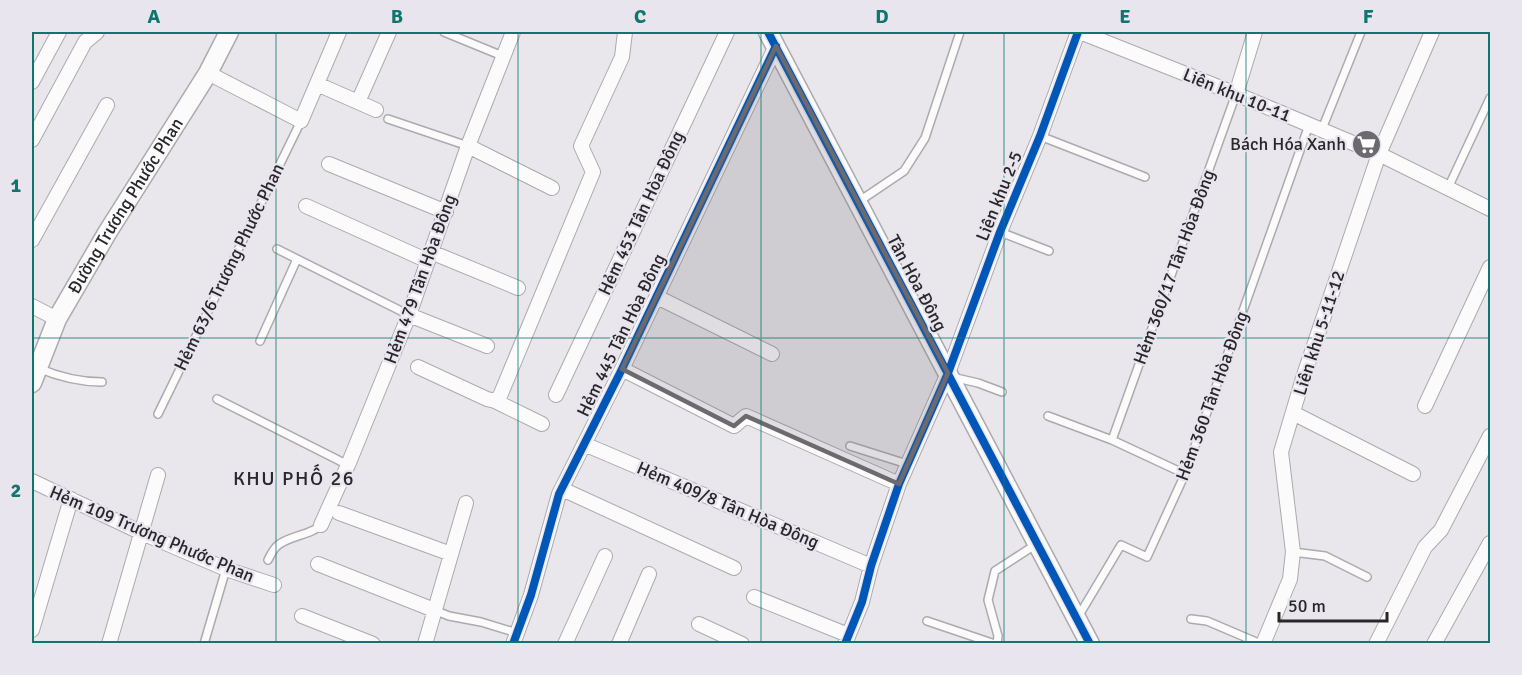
<svg xmlns="http://www.w3.org/2000/svg" width="1522" height="675" font-family="Signika,sans-serif">
	<style>
		.lines { fill: none; stroke-linecap: round; stroke-linejoin: round }
		.lane-casing { stroke: #abaaad; stroke-width: 10 }
		.street-casing { stroke: #abaaad; stroke-width: 16 }
		.secondary-casing { stroke: #abaaad; stroke-width: 21 }
		.lane { stroke: #fcfbfc; stroke-width: 7 }
		.street { stroke: #fcfbfc; stroke-width: 14 }
		.secondary { stroke: #fcfbfc; stroke-width: 18 }
		.cycleway-casing { stroke: #e9e5ee; stroke-width: 11 }
		.cycleway { stroke: #0057b8; stroke-width: 8 }
		.marked { fill: #6c6a6e; fill-opacity: 0.2; stroke: #6c6a6e; stroke-width: 4.5; stroke-linejoin: round }
		.grid { fill: none; stroke: #0f766e; stroke-width: 1.5; stroke-opacity: 0.55 }
		.labels { text-anchor: middle; stroke-width: 4.5; stroke-linejoin: round; paint-order: stroke }
		.street-label { font-size: 18px; fill: #28272a; stroke: #e9e5ee }
		.poi-label { font-size: 18px; fill: #28272a; stroke: #e9e5ee; text-anchor: end }
		.neighbourhood-label { font-size: 20px; letter-spacing: 1.5px; fill: #28272a; stroke: #e9e5ee }
		.neatline { fill: none; stroke: #0f766e; stroke-width: 2 }
		.grid-label { font-size: 20px; text-anchor: middle; font-weight: bold; fill: #0f766e }
	</style>
	<rect width="100%" height="100%" fill="#e9e7ec"/>
	<g class="lines">
		<defs>
			<path id="lane" d="M444,32L505,57
				M388,119L468,146
				M1322,129L1361,32
				M1040,136L1145,177
				M1448,188L1490,98
				M858,202L904,171L925,138L960,32
				M1000,232L1049,251
				M277,249L409,315
				M260,341L297,259
				M38,368C59,377 79,382 102,382
				M952,377L978,383L1002,392
				M217,399L348,465
				M158,414L301,121
				M1048,416L1112,440L1185,474
				M1112,440L1236,94
				M850,446L907,464
				M1293,552L1325,556L1367,577
				M268,560C270,556 273,550 276,547C286,536 312,535 321,525
				M434,610L449,616L481,622L517,633
				M1078,617L1121,545L1147,557L1185,474L1309,125
				M1191,619L1207,621L1261,644
				M927,621L995,644
				M204,644L226,569
				M997,644L998,636L988,600L995,571L1035,545"/>
			<path id="street" d="M1080,32L1236,94L1379,154L1490,209
				M208,73L301,121L339,32
				M32,82L59,32
				M317,84L376,110
				M1236,94L1255,32
				M358,102L389,32
				M32,140L85,42L97,32
				M468,146L552,188
				M329,164L446,212
				M306,206L428,261
				M32,240L107,105
				M431,252L518,288
				M657,297L772,354
				M32,306L57,319
				M409,315L487,346
				M418,367L487,399L495,401L500,396L593,172L581,146L622,57L625,32
				M622,369L734,426L746,416L899,484
				M556,395L727,32
				M495,401L542,424
				M1425,406L1490,267
				M1293,413L1413,474
				M584,444L871,566
				M32,481L142,533L226,569L274,585
				M562,489L734,568
				M339,513L451,554
				M321,525L348,465L409,315L468,146L513,32
				M318,564L434,610
				M754,597L848,635
				M302,616L373,644
				M699,624L742,644
				M32,630L71,499
				M109,644L158,475
				M425,644L466,503
				M513,644L531,595L559,494L622,369L776,46
				M565,644L605,556
				M619,644L649,574
				M845,644L862,602L871,566L899,484L948,373L1000,232L1040,136L1078,32
				M1263,644L1290,579L1293,552L1281,452L1304,375L1379,154L1432,32
				M1376,644L1425,547L1441,530L1490,436
				M1434,644L1490,543"/>
			<g id="secondary">
				<path d="M768,32L1090,644"/>
				<path id="s1" d="M32,383L57,319L107,233L208,73L229,32"/>
			</g>
		</defs>
		<use href="#lane" class="lane-casing"/>
		<use href="#street" class="street-casing"/>
		<use href="#secondary" class="secondary-casing"/>
		<use href="#lane" class="lane"/>
		<use href="#street" class="street"/>
		<use href="#secondary" class="secondary"/>
		<defs>
			<path id="cycleway" d="M768,32L1090,644
				M513,644L531,595L559,494L622,369L776,46
				M845,644L862,602L871,566L899,484L948,373L1000,232L1040,136L1078,32"/>
		</defs>
		<use href="#cycleway" class="cycleway-casing"/>
		<use href="#cycleway" class="cycleway"/>
	</g>
	<path class="marked" d="M776,46L948,373L899,484L746,416L734,426L622,369Z"/>
	<path class="grid" d="M276,32V644M518,32V644M761,32V644M1004,32V644M1246,32V644M32,338H1490"/>
	<defs>
		<symbol id="supermarket-disc" viewBox="-11 -11 22 22"><circle r="9.5" fill="#6c6a6e" stroke="#e9e5ee"/><path d="M-6-5.5h2.5l.6 2H6L4.5 2H-2.5L-4.4-4H-6ZM-1.5 3.2a1.3 1.3 0 1 0 .1 0ZM3 3.2a1.3 1.3 0 1 0 .1 0Z" fill="#fff"/></symbol>
	</defs>
	<g fill-rule="evenodd">
		<use href="#supermarket-disc" x="1350" y="128" width="33" height="33"/>
	</g>
	<g class="labels">
		<g class="street-label">
			<text transform="translate(1237 95) rotate(22)" y="6">Liên khu 10-11</text>
			<text transform="translate(999 196) rotate(-68)" y="6">Liên khu 2-5</text>
			<text dy="6" stroke="none"><textPath href="#s1" startOffset="201">Đường Trương Phước Phan</textPath></text>
			<text transform="translate(641 213) rotate(-65)" y="6">Hẻm 453 Tân Hòa Đông</text>
			<text transform="translate(229 267) rotate(-64)" y="6">Hẻm 63/6 Trương Phước Phan</text>
			<text transform="translate(1174 267) rotate(-70)" y="6">Hẻm 360/17 Tân Hòa Đông</text>
			<text transform="translate(420 279) rotate(-70)" y="6">Hẻm 479 Tân Hòa Đông</text>
			<text transform="translate(917 283) rotate(62)" y="6">Tân Hòa Đông</text>
			<text transform="translate(1319 333) rotate(-72)" y="6">Liên khu 5-11-12</text>
			<text transform="translate(621 335) rotate(-64)" y="6">Hẻm 445 Tân Hòa Đông</text>
			<text transform="translate(1212 396) rotate(-70)" y="6">Hẻm 360 Tân Hòa Đông</text>
			<text transform="translate(728 505) rotate(23)" y="6">Hẻm 409/8 Tân Hòa Đông</text>
			<text transform="translate(152 534) rotate(23)" y="6">Hẻm 109 Trương Phước Phan</text>
		</g>
		<g class="poi-label">
			<text x="1346" y="150">Bách Hóa Xanh</text>
		</g>
		<g class="neighbourhood-label">
			<text x="294" y="485">KHU PHỐ 26</text>
		</g>
	</g>
	<rect width="1522" height="675" fill="none" stroke="#e9e5ee" stroke-width="66"/>
	<path d="M1279 612v9h108v-9" fill="none" stroke="#28272a" stroke-width="3"/>
	<text x="1288" y="612" font-size="18" fill="#28272a" stroke="#e9e5ee" stroke-width="4.5" paint-order="stroke">50 m</text>
	<rect x="33" y="33" width="1456" height="609" class="neatline"/>
	<g class="grid-label">
		<text x="154" y="23">A</text>
		<text x="397" y="23">B</text>
		<text x="640" y="23">C</text>
		<text x="882" y="23">D</text>
		<text x="1125" y="23">E</text>
		<text x="1368" y="23">F</text>
		<text x="16" y="192">1</text>
		<text x="16" y="497">2</text>
	</g>
</svg>
